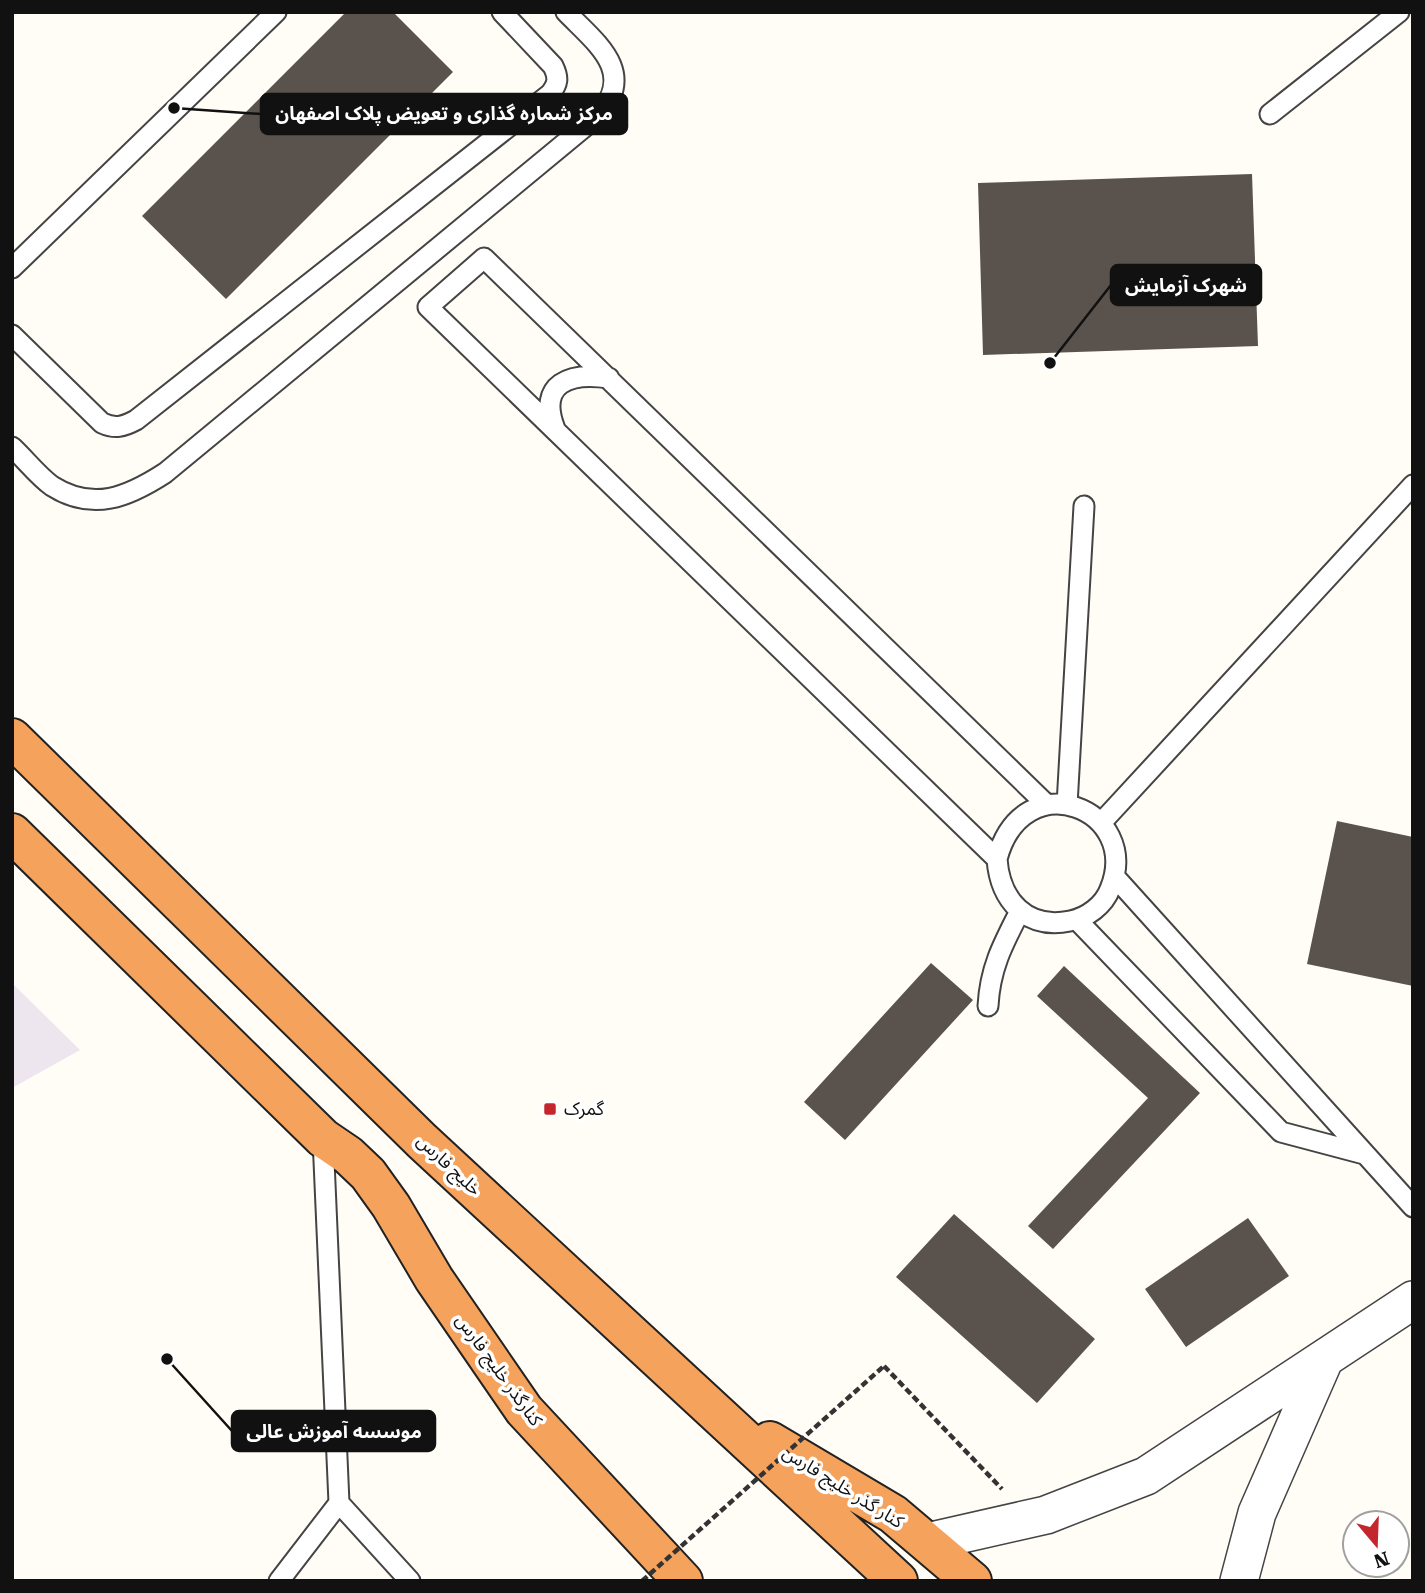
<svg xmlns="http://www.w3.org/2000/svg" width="1425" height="1593" font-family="'Roboto Serif','Noto Sans Arabic',serif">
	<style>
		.industrial { fill: #eee6ef }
		.building { fill: #5a524d }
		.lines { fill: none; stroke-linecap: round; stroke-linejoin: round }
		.lane-casing { stroke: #444; stroke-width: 23 }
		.street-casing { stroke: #444; stroke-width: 40 }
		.highway-casing { stroke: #222; stroke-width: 42 }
		.path { stroke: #333; stroke-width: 4.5; stroke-dasharray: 7 3.5; stroke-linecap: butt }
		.lane { stroke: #fff; stroke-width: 19 }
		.street { stroke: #fff; stroke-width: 37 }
		.highway { stroke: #f5a25d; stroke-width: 38 }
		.path-bridge { stroke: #333; stroke-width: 4.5; stroke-dasharray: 7 3.5; stroke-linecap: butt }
		.poi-dot { fill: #c4262e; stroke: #fff; stroke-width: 2.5 }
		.labels { text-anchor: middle; stroke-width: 7; stroke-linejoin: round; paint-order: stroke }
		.poi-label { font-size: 18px; fill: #111; stroke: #fff; text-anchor: start }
		.street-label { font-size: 18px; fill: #111; stroke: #fff }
		.leader { fill: none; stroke: #111; stroke-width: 2.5 }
		.callout-dot { fill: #111; stroke: #fff; stroke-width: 2.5 }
		.callout { fill: #111; stroke: #111; stroke-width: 2.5 }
		.callout-label { font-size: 19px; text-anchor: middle; font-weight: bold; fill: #fff }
	</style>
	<rect width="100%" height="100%" fill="#fffdf5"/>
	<path class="industrial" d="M12,983L80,1050L12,1088Z"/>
	<path class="building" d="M346,12H393L453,72L226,299L142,216Z
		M1252,174L1258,346L983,355L978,183Z
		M1337,821L1413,837V986L1307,964Z
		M931,963L973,1000L845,1140L804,1102Z
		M1064,966L1200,1093L1053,1249L1028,1226L1148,1098L1037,996Z
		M954,1214L1095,1339L1037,1403L896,1277Z
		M1248,1218L1289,1276L1186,1347L1145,1289Z"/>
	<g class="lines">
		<defs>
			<path id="lane" d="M1270,114L1399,12
				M12,268L276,12
				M12,335L102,423C115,429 123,427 136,420L550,94C558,84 559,78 553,66L502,12
				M555,429C537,383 570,372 609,378
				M12,447C25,459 38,476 52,486C93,512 128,497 165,473L599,115C636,71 597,44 566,12
				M1067,805L1084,506
				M1101,823L1413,485
				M997,859C1023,761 1143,809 1110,889C1104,905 1087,918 1070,921C1026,930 1000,900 997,859L428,307L484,258L1047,805
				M1115,877L1413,1207
				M1077,920L1281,1132L1364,1154
				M988,1006C990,968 1003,944 1020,911
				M323,1138L339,1503L410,1581
				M279,1581L339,1503"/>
			<path id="street" d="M927,1542L1046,1515L1146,1476L1413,1300
				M1239,1581L1257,1513L1324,1360"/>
			<path id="highway" d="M12,738L422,1141L898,1581
				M12,833L323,1138L348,1155L368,1174L391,1206L434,1279L524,1410L683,1581
				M770,1441L893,1514L972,1581"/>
		</defs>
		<use href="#lane" class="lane-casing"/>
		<use href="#street" class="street-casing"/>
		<use href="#highway" class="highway-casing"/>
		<path class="path" d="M884,1366L1002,1489"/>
		<use href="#lane" class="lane"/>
		<use href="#street" class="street"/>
		<use href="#highway" class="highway"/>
		<path class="path-bridge" d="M642,1581L884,1366"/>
	</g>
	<rect class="poi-dot" x="543" y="1102" width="14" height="14" rx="3.5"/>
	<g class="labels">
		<g class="poi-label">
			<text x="564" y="1115">گمرک</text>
		</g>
		<g class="street-label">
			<text transform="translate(449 1165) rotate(43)" y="6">خلیج فارس</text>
			<text transform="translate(499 1370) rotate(54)" y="6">کنارگذر خلیج فارس</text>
			<text transform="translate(843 1487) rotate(32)" y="6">کنار گذر خلیج فارس</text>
		</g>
	</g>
	<path class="leader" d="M174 108L261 114M1050 363L1111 285M167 1359L232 1431"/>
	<g class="callout-dot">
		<circle cx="174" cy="108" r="7"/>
		<circle cx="1050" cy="363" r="7"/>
		<circle cx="167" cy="1359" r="7"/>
	</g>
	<g class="callout">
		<rect x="261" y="94" width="366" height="40" rx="7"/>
		<rect x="1111" y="265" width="150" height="40" rx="7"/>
		<rect x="232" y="1411" width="203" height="40" rx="7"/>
	</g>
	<g class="callout-label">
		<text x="444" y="120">مرکز شماره گذاری و تعویض پلاک اصفهان</text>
		<text x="1186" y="292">شهرک آزمایش</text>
		<text x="334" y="1438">موسسه آموزش عالی</text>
	</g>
	<rect width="1425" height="1593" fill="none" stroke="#111111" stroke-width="28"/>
	<g transform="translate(1376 1544) rotate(161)"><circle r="33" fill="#ffffff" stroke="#a0a0a0" stroke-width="2"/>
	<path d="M0-5L12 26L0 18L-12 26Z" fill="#c4262e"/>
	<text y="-10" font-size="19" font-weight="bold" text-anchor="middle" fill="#111111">N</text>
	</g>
</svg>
